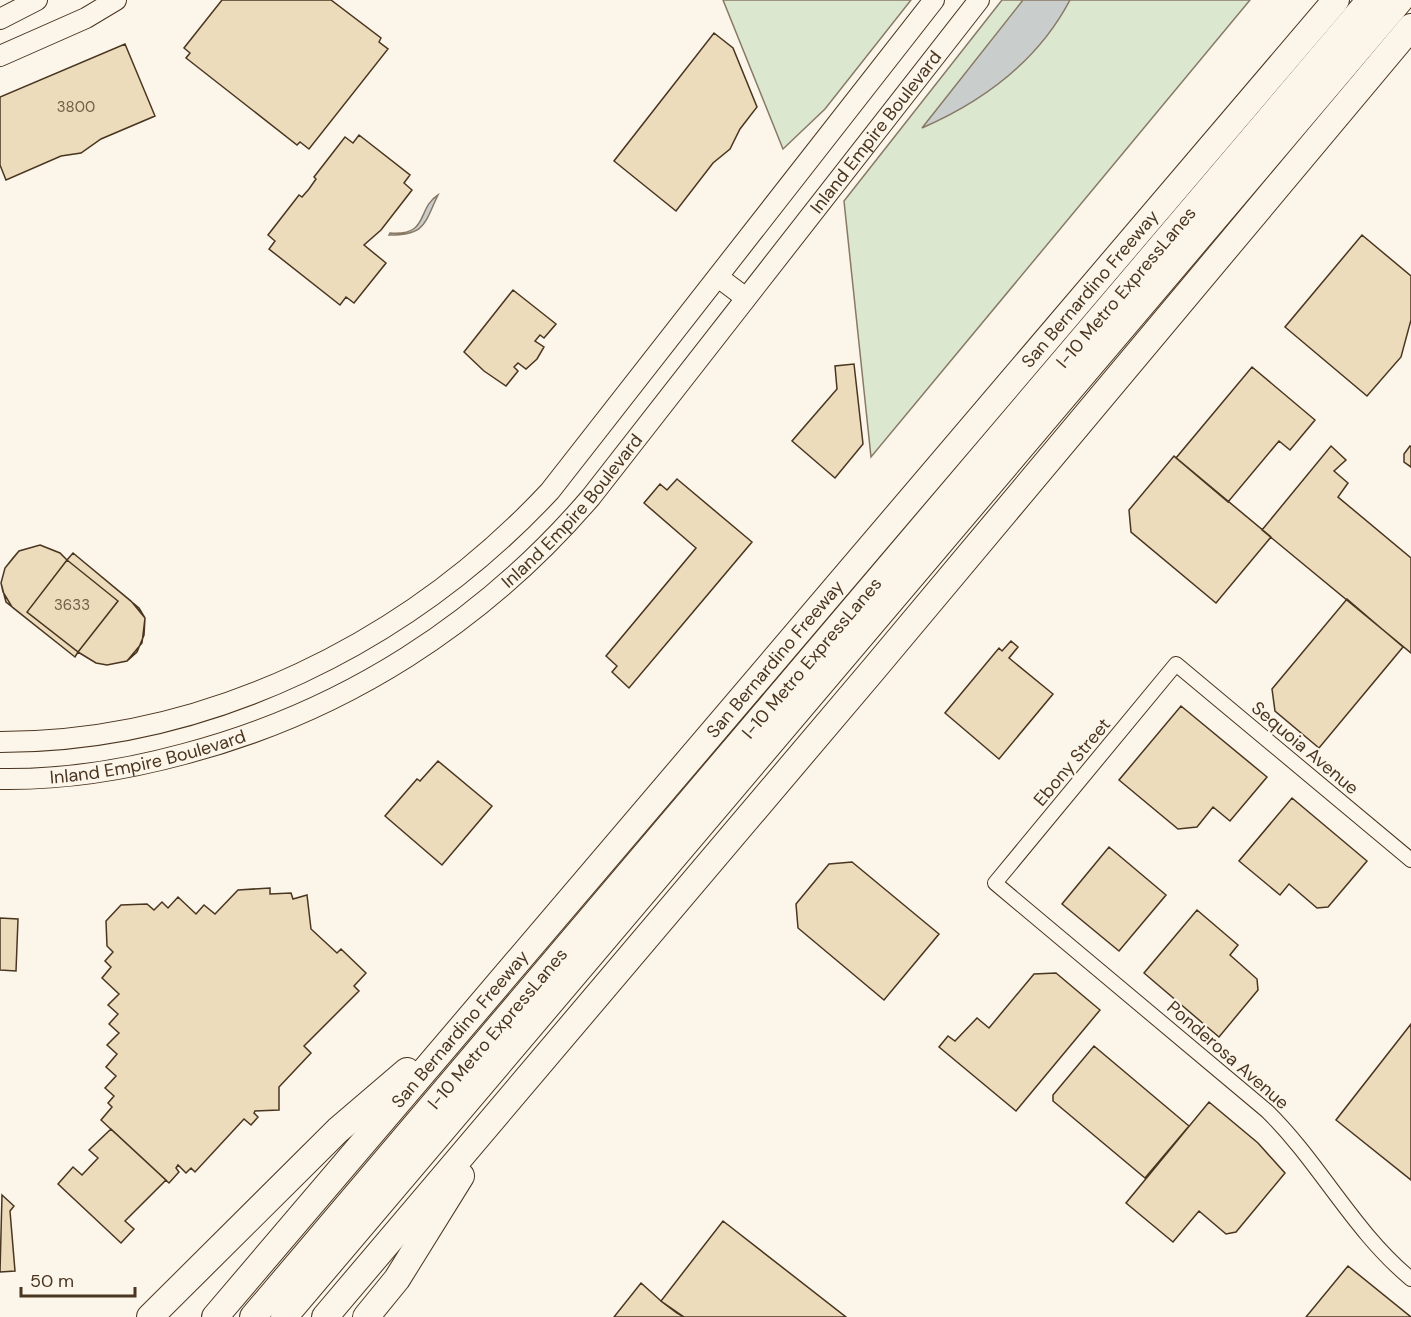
<svg xmlns="http://www.w3.org/2000/svg" width="1411" height="1317" font-family="'DM Sans',sans-serif">
	<style>
		.green { fill: #dce7d0; stroke: #887966; stroke-width: 1.5 }
		.water { fill: #c9cecd; stroke: #887966; stroke-width: 1.5 }
		.building { fill: #ecdcbc; stroke: #4a3520; stroke-width: 1.5 }
		.lines { fill: none; stroke-linecap: round; stroke-linejoin: round }
		.street-casing { stroke: #4a3520; stroke-width: 16 }
		.secondary-casing { stroke: #4a3520; stroke-width: 22 }
		.highway-casing { stroke: #4a3520; stroke-width: 28 }
		.street { stroke: #fbf6e9; stroke-width: 14 }
		.secondary { stroke: #fbf6e9; stroke-width: 20 }
		.highway { stroke: #fbf6e9; stroke-width: 26 }
		.labels { text-anchor: middle; stroke-width: 4.5; stroke-linejoin: round; paint-order: stroke }
		.number-label { font-size: 15px; fill: #725f47 }
		.street-label { font-size: 18px; fill: #4a3520; stroke: #fbf6e9 }
	</style>
	<rect width="100%" height="100%" fill="#fbf6e9"/>
	<path class="green" d="M723,0H911L825,109L783,149Z
		M1002,0H1250L871,457L844,201Z"/>
	<path class="water" d="M1023,0H1070C1038,61 984,101 922,128Z
		M438,195C424,224 426,235 389,235L390,233C430,236 416,209 438,195Z"/>
	<path class="building" d="M222,0H331L381,38L379,42L388,49L309,149L300,142L297,145L186,58L190,53L184,48Z
		M714,33L733,48L757,107L740,129L730,149L713,163L676,211L614,161Z
		M125,44L155,116L101,139L81,153L61,156L6,180L0,165V97Z
		M359,135L410,175L404,183L412,190L381,230L364,245L386,263L354,303L346,297L340,305L269,249L275,241L268,235L299,195L302,197L309,189L316,179L314,177L345,137L353,143Z
		M1362,235L1411,276V320L1401,357L1367,396L1285,327Z
		M513,290L556,324L544,338L540,335L535,341L544,347L537,359L526,369L518,363L514,367L518,371L506,386L484,371L464,352Z
		M854,364L863,444L835,478L792,441L837,389L835,366Z
		M1252,367L1315,420L1290,450L1279,441L1228,502L1176,458Z
		M1331,446L1346,460L1334,471L1348,483L1338,497L1411,558V653L1262,530Z
		M1410,446L1411,447V467L1404,462V454Z
		M1174,456L1271,537L1216,603L1131,532L1129,510Z
		M677,479L752,542L629,688L612,672L617,666L606,656L696,548L644,503L660,484L667,490Z
		M40,545L60,553L67,560L73,553L139,608L145,618L144,635L137,652L127,661L107,665L96,663L78,652L75,657L6,602L1,583L5,568L19,551Z
		M40,545L60,553L67,560L27,612L78,652L75,657L12,607L3,592L1,583L5,568L13,558L19,551Z
		M73,553L131,601L145,618L142,643L127,661L107,665L96,663L78,652L118,601L67,560Z
		M67,560L118,601L78,652L27,612Z
		M1347,599L1403,647L1319,748L1275,711L1272,689Z
		M1011,641L1018,647L1009,658L1053,694L999,759L945,713L999,648L1002,651Z
		M1181,706L1267,777L1230,821L1213,807L1197,827L1178,829L1119,780Z
		M438,761L492,806L442,865L385,816L417,779L420,781Z
		M1292,798L1367,861L1328,907L1317,908L1289,884L1280,895L1239,861Z
		M1109,847L1166,895L1119,951L1062,904Z
		M852,862L939,934L884,1000L798,928L796,904L829,864Z
		M270,888V894L291,893L293,899L307,895L311,929L337,953L341,949L366,973L354,986L359,991L304,1046L311,1053L279,1087V1110L255,1111L254,1113L258,1117L251,1125L244,1119L195,1172L191,1168L186,1173L178,1165L176,1168L179,1172L169,1183L101,1120L112,1107L108,1103L114,1096L105,1088L116,1076L106,1067L117,1054L107,1045L119,1033L109,1024L118,1014L108,1005L119,994L102,978L111,967L105,961L113,952L107,946L106,921L121,905L147,904L154,910L162,902L168,908L178,897L196,914L204,905L215,914L238,890Z
		M1197,910L1238,945L1230,955L1257,979L1258,990L1219,1037L1144,973Z
		M0,918L18,919L16,971L0,970Z
		M1056,973L1100,1010L1016,1111L939,1047L948,1036L955,1041L977,1018L989,1028L1034,974Z
		M1411,1024V1180L1336,1120Z
		M1094,1046L1189,1126L1145,1178L1053,1101V1095Z
		M1209,1102L1258,1143L1285,1173L1236,1232L1226,1234L1199,1211L1173,1242L1126,1203Z
		M111,1129L166,1180L125,1221L134,1229L121,1243L58,1184L73,1167L82,1175L98,1158L89,1150Z
		M2,1195L14,1206L10,1211L15,1271L0,1272Z
		M723,1221L846,1317H684L677,1313L661,1301Z
		M1348,1266L1411,1317H1306Z
		M641,1283L661,1301L684,1317H614Z"/>
	<g class="lines">
		<defs>
			<path id="street" d="M1411,860L1176,664L995,883L1267,1111C1320,1163 1353,1231 1411,1279"/>
			<g id="secondary">
				<path d="M0,19L37,0"/>
				<path d="M0,56L86,18L116,0"/>
				<path d="M718,277L746,298"/>
				<path d="M0,742C209,742 409,642 550,491L934,0"/>
				<path id="s1" d="M0,779C61,780 125,770 184,754C344,712 483,623 591,497L979,0"/>
			</g>
			<g id="highway">
				<path d="M150,1317L338,1130L407,1071"/>
				<path id="s2" d="M215,1317L1336,0"/>
				<path id="s3" d="M253,1317L1370,0"/>
				<path d="M284,1317L1400,0"/>
				<path d="M325,1317L873,670L1411,27"/>
				<path d="M366,1317L397,1279L461,1176"/>
			</g>
		</defs>
		<use href="#street" class="street-casing"/>
		<use href="#secondary" class="secondary-casing"/>
		<use href="#highway" class="highway-casing"/>
		<use href="#street" class="street"/>
		<use href="#secondary" class="secondary"/>
		<use href="#highway" class="highway"/>
	</g>
	<g class="labels">
		<g class="number-label">
			<text x="76" y="112">3800</text>
			<text x="72" y="610">3633</text>
		</g>
		<g class="street-label">
			<text dy="6" stroke="none"><textPath href="#s1" startOffset="1138">Inland Empire Boulevard</textPath></text>
			<text dy="6" stroke="none"><textPath href="#s3" startOffset="1350">I-10 Metro ExpressLanes</textPath></text>
			<text dy="6" stroke="none"><textPath href="#s2" startOffset="1350">San Bernardino Freeway</textPath></text>
			<text dy="6" stroke="none"><textPath href="#s1" startOffset="652">Inland Empire Boulevard</textPath></text>
			<text dy="6" stroke="none"><textPath href="#s2" startOffset="864">San Bernardino Freeway</textPath></text>
			<text dy="6" stroke="none"><textPath href="#s3" startOffset="864">I-10 Metro ExpressLanes</textPath></text>
			<text transform="translate(1305 748) rotate(40)" y="6">Sequoia Avenue</text>
			<text dy="6" stroke="none"><textPath href="#s1" startOffset="150">Inland Empire Boulevard</textPath></text>
			<text transform="translate(1072 762) rotate(-50)" y="6">Ebony Street</text>
			<text dy="6" stroke="none"><textPath href="#s2" startOffset="378">San Bernardino Freeway</textPath></text>
			<text dy="6" stroke="none"><textPath href="#s3" startOffset="378">I-10 Metro ExpressLanes</textPath></text>
			<text transform="translate(1228 1055) rotate(41)" y="6">Ponderosa Avenue</text>
		</g>
	</g>
	<path d="M21 1287v9h114v-9" fill="none" stroke="#4a3520" stroke-width="3"/>
	<text x="30" y="1287" font-size="18" fill="#4a3520" stroke="#fbf6e9" stroke-width="4.5" paint-order="stroke">50 m</text>
</svg>
